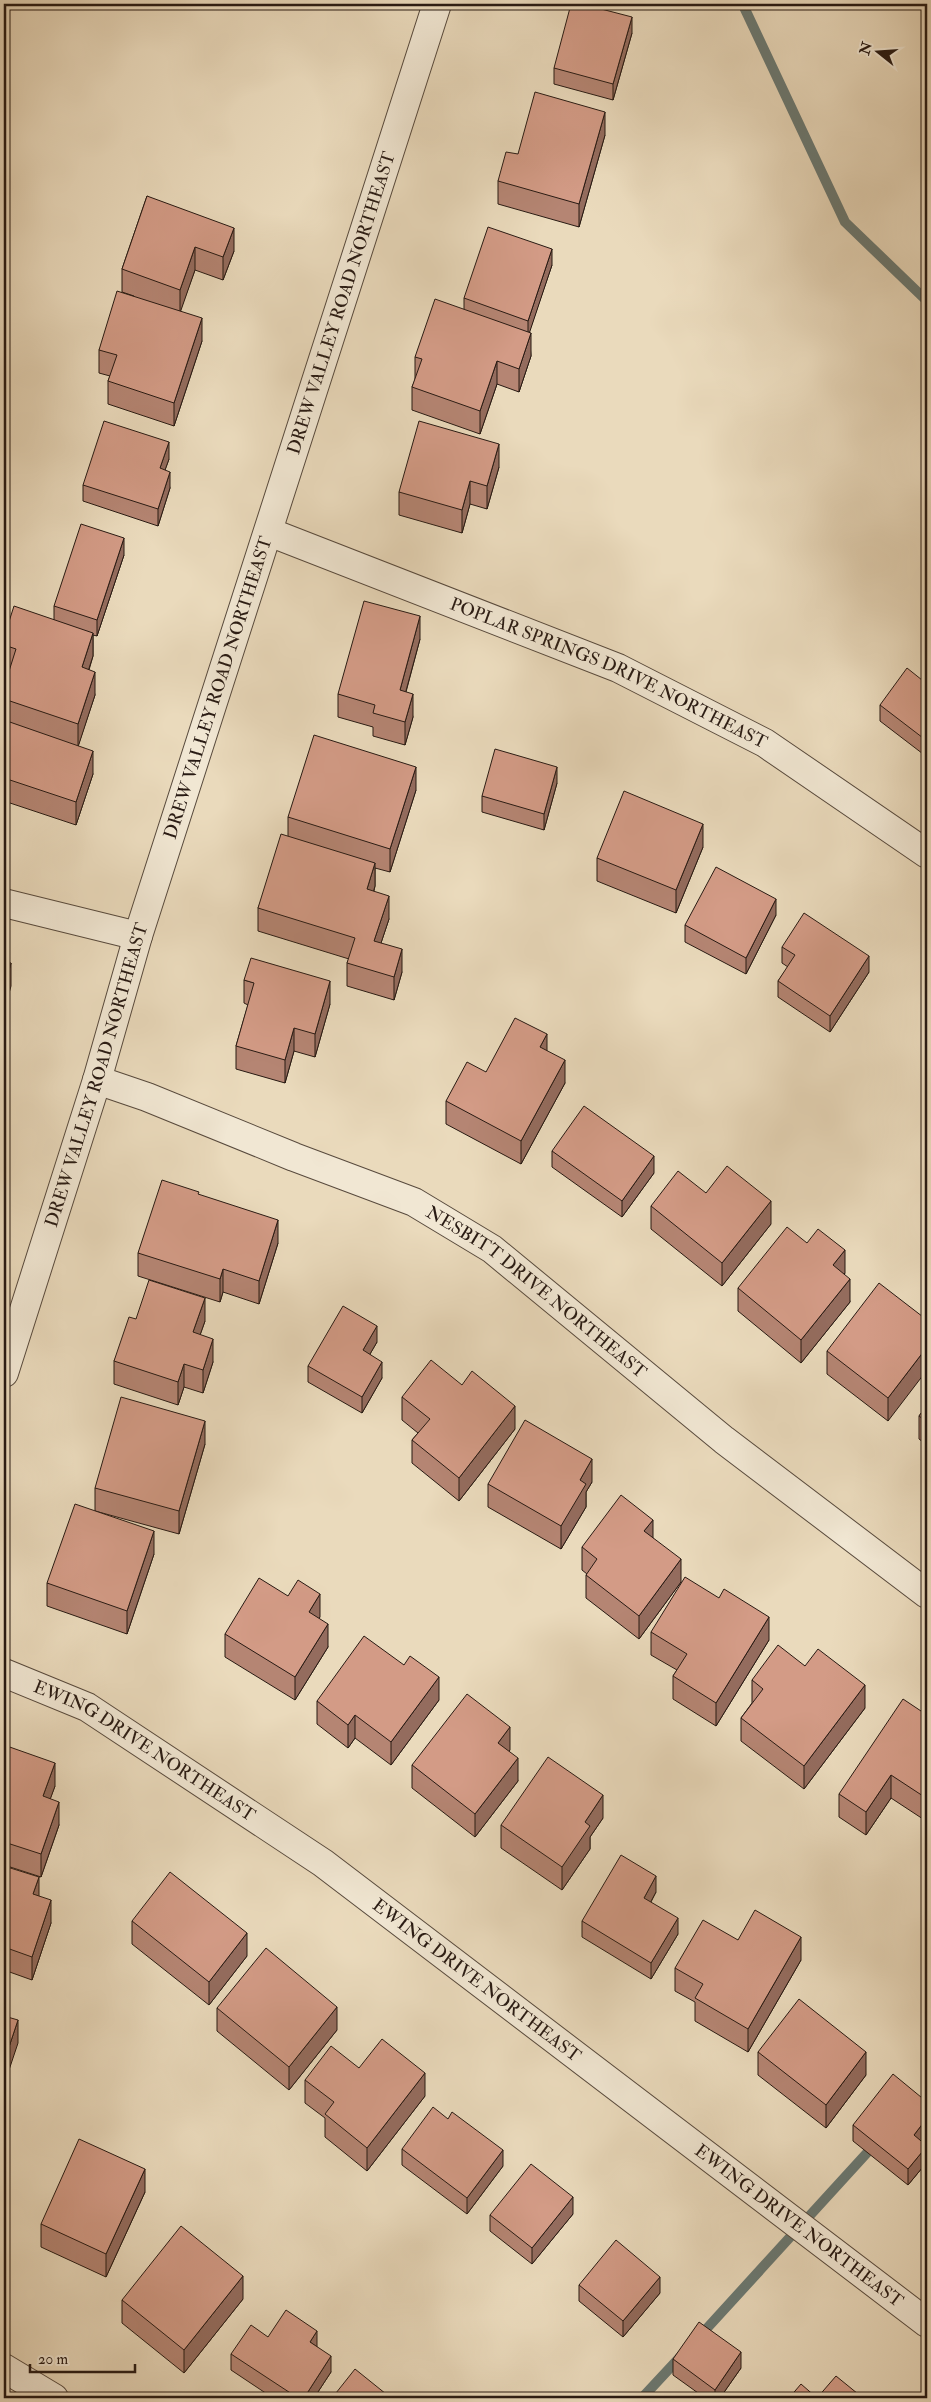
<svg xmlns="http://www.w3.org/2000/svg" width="931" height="2402" font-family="'IM FELL Double Pica',serif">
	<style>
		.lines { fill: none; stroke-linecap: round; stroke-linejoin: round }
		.stream { stroke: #6b7a74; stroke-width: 10 }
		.minor-casing { stroke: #584a3d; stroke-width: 30 }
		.minor { stroke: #f1e7d3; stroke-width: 28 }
		.wall { fill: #b58573; stroke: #281a13 }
		.shaded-wall { fill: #946c5e; stroke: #281a13 }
		.building { fill: #d39b86; stroke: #281a13 }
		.labels { text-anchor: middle; stroke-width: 4.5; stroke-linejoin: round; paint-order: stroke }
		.street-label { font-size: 18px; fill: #281a13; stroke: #f1e7d3 }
	</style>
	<rect width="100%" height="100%" fill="#eadabc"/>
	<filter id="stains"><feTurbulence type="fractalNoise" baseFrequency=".004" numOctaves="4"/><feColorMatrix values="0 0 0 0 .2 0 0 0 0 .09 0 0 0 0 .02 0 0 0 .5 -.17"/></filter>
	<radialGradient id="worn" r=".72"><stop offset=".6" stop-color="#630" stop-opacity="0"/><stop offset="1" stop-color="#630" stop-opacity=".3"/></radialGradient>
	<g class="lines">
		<path class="stream" d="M741,4L744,7L845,222L927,301
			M699,2337L876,2143
			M642,2398L682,2355"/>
		<defs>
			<g id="minor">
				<path id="s1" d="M269,532L618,668L765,743L927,854"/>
				<path d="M4,903L138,936"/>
				<path id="s2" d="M97,1080L147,1097L294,1157L414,1202L492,1249L724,1440L927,1594"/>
				<path id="s3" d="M4,1373L97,1080L138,936L437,4"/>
				<path id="s4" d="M4,1673L87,1707L323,1863L927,2323"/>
				<path d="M4,2368L54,2398"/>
			</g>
		</defs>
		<use href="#minor" class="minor-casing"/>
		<use href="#minor" class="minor"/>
	</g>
	<path class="wall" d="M632,33L613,100L554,84V68Z
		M605,135L579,227L498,204V181L518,154Z
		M147,196L234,251L223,280L195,270L180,311L202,341L174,426L108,404V381L110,376L99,373V350L134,296L122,292V269Z
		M552,265L529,332L531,356L519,392L497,384L480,434L412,410V387L415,380V357L464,309V298Z
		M169,459L165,470L170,488L158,526L83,501V485Z
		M499,467L487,509L470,504L462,533L399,515V492Z
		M124,555L97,636L93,635V656L89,670L95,695L78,746L93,774L76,825L4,801V687L9,670L4,668V637L54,620V606Z
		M420,639L406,692L413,717L405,745L373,736V727L338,717V694Z
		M927,684V757L880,721V705Z
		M557,783L544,830L482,812V796Z
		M416,790L390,872L375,868V886L374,891L389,919L381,943L402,972L394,1000L347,986V963L349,959L258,931V908L288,836V817Z
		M703,847L676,913L597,881V858Z
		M776,915L746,974L685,942V925Z
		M782,947L869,972L830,1032L778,997V981L788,967L782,963Z
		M244,980L330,1004L315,1057L294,1051L285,1083L236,1069V1046L248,1005L244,1003Z
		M547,1051L565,1083L521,1164L446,1124V1101L486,1072Z
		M552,1151L654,1173L622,1217L552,1167Z
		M706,1193L771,1224L722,1286L651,1229V1206Z
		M199,1195L278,1243L259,1304L223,1292L220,1302L138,1276V1253Z
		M845,1273L844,1275L850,1302L801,1363L738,1311V1288Z
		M136,1319L205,1321L200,1335L213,1362L203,1393L184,1387L178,1405L114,1384V1361Z
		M927,1320L888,1421L827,1374V1351Z
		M377,1342L370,1354L382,1378L362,1413L308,1382V1366Z
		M402,1397L515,1429L459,1501L412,1463V1440L418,1433L402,1420Z
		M927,1405V1445L919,1439V1416Z
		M205,1444L179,1534L95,1511V1488Z
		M592,1482L586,1492V1507L561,1549L488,1507V1484Z
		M653,1538L681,1582L639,1639L586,1598V1575L587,1574L582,1570V1547Z
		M154,1554L127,1634L47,1606V1583Z
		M320,1617L319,1618L328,1647L295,1700L225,1657V1634Z
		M651,1632L769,1640L716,1726L673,1699V1676L677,1670L651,1655Z
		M805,1666L865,1708L804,1789L741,1741V1718L752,1703V1680Z
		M439,1700L391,1765L355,1738L348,1748L317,1724V1701Z
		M927,1715V1812L923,1819L891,1798L866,1835L839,1817V1794Z
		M4,1745L55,1786L50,1799L59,1825L41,1877L4,1865Z
		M510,1750L509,1751L518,1781L475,1837L412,1788V1765Z
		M603,1818L590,1837V1849L562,1890L501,1848V1825Z
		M4,1866L39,1896L51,1923L32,1980L4,1970Z
		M656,1892L651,1902L678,1934L651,1979L582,1937V1921Z
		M132,1921L247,1956L209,2005L132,1944Z
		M738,1940L801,1960L748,2052L695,2021V2002L675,1991V1968Z
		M217,2008L337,2030L289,2090L217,2031Z
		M758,2052L866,2075L826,2128L758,2075Z
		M359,2068L425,2096L367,2171L325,2137V2118L305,2103V2080Z
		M927,2102V2135L921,2142L927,2162L908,2185L853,2141V2125Z
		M402,2149L503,2166L467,2214L402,2165Z
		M145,2192L106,2277L41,2247V2224Z
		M573,2214L532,2264L490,2231V2215Z
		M579,2285L660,2293L623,2337L579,2301Z
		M243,2299L184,2373L122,2323V2300Z
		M268,2337L317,2347L331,2372L314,2398H273L231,2370V2354Z
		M673,2359L741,2368L720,2398H705L673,2375Z"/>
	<path class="shaded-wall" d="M632,17V33L613,100V84Z
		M605,112V135L579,227V204Z
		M234,228V251L223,280V257Z
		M195,247V270L180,313V290Z
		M552,249V265L528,337V321Z
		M202,318V341L174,426V403Z
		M531,333V356L519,392V369Z
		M497,361V384L480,434V411Z
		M169,442V459L160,484V468Z
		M499,444V467L487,509V486Z
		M170,472V488L158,526V509Z
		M470,481V504L462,533V510Z
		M124,538V555L97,636V620Z
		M420,616V639L400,713V690Z
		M93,633V656L82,690V667Z
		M95,672V695L78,747V724Z
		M413,694V717L405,745V722Z
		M93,751V774L76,825V802Z
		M416,767V790L390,872V849Z
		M557,767V783L544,830V814Z
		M703,824V847L676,913V890Z
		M375,863V886L367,913V889Z
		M389,896V919L374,964V941Z
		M776,899V915L746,974V958Z
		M402,949V972L394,1000V977Z
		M869,956V972L830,1032V1016Z
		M11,963V986L4,1012V989Z
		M330,981V1004L315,1057V1034Z
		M294,1028V1051L285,1083V1060Z
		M547,1034V1057L540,1047Z
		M565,1060V1083L521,1164V1141Z
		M654,1156V1173L622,1217V1201Z
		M771,1201V1224L722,1286V1263Z
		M278,1220V1243L259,1304V1281Z
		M845,1250V1273L833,1288V1265Z
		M223,1269V1292L220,1302V1279Z
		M850,1279V1302L801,1363V1340Z
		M205,1298V1321L193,1355V1332Z
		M377,1326V1342L363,1366V1350Z
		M213,1339V1362L203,1393V1370Z
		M927,1347V1370L888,1421V1398Z
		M382,1362V1378L362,1413V1397Z
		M184,1364V1387L178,1405V1382Z
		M515,1406V1429L459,1501V1478Z
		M205,1421V1444L179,1534V1511Z
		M592,1459V1482L586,1492V1507L561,1549V1526L580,1480Z
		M653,1520V1543L644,1531Z
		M154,1531V1554L127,1634V1611Z
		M681,1559V1582L639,1639V1616Z
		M320,1594V1617L309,1635V1612Z
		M769,1617V1640L716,1726V1703Z
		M328,1624V1647L295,1700V1677Z
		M439,1677V1700L391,1765V1742Z
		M865,1685V1708L804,1789V1766Z
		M355,1715V1738L348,1748V1725Z
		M510,1727V1750L498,1766V1743Z
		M518,1758V1781L475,1837V1814Z
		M55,1763V1786L43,1819V1796Z
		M891,1775V1798L866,1835V1812Z
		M927,1789V1812L923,1819V1796Z
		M603,1795V1818L590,1837V1849L562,1890V1867L585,1822Z
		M59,1802V1825L41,1877V1854Z
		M656,1876V1892L644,1914V1898Z
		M39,1877V1900L33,1894Z
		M51,1900V1923L32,1980V1957Z
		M678,1918V1934L651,1979V1963Z
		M247,1933V1956L209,2005V1982Z
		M801,1937V1960L748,2052V2029Z
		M337,2007V2030L289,2090V2067Z
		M18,2020V2043L4,2085V2062Z
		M866,2052V2075L826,2128V2105Z
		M425,2073V2096L367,2171V2148Z
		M927,2118V2135L914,2151V2135Z
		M927,2146V2162L908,2185V2169Z
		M503,2150V2166L467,2214V2198Z
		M145,2169V2192L106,2277V2254Z
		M573,2197V2214L532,2264V2248Z
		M243,2276V2299L184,2373V2350Z
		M660,2277V2293L623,2337V2321Z
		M317,2331V2347L310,2342Z
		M741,2352V2368L720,2398H715V2390Z
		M331,2356V2372L314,2398H304Z"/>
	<path class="building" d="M571,4H582L632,17L613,84L554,68Z
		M535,92L605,112L579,204L498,181L506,152L518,154Z
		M147,196L234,228L223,257L195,247L180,290L122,269Z
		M488,227L552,249L528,321L464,298Z
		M117,291L202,318L174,403L108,381L117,355L99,350Z
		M435,299L531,333L519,369L497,361L480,411L412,387L422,359L415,357Z
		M104,421L169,442L160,468L170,472L158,509L83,485Z
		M419,421L499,444L487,486L470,481L462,510L399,492Z
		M81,524L124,538L97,620L54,606Z
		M364,601L420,616L400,690L413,694L405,722L373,713L375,705L338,694Z
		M14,606L93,633L82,667L95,672L78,724L4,699V687L16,649L4,645V637Z
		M907,668L927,684V741L880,705Z
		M4,720L93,751L76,802L4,778Z
		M314,735L416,767L390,849L288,817Z
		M495,749L557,767L544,814L482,796Z
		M624,791L703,824L676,890L597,858Z
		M281,834L375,863L367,889L389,896L374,941L402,949L394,977L347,963L355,938L258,908Z
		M716,867L776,899L746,958L685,925Z
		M804,913L869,956L830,1016L778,981L795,955L782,947Z
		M251,958L330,981L315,1034L294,1028L285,1060L236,1046L254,983L244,980Z
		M4,961L11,963L4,989Z
		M515,1018L547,1034L540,1047L565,1060L521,1141L446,1101L467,1062L486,1072Z
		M584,1106L654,1156L622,1201L552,1151Z
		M727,1166L771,1201L722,1263L651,1206L678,1171L706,1193Z
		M162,1180L199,1192L198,1194L278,1220L259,1281L223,1269L220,1279L138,1253Z
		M787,1227L807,1243L818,1229L845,1250L833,1265L850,1279L801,1340L738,1288Z
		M149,1280L205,1298L193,1332L213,1339L203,1370L184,1364L178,1382L114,1361L129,1317L136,1319Z
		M879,1283L927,1320V1347L888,1398L827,1351Z
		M343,1306L377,1326L363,1350L382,1362L362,1397L308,1366Z
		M431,1360L462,1385L472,1371L515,1406L459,1478L412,1440L430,1419L402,1397Z
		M121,1397L205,1421L179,1511L95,1488Z
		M927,1405V1422L919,1416Z
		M525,1420L592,1459L580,1480L586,1484L561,1526L488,1484Z
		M621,1495L653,1520L644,1531L681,1559L639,1616L586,1575L597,1559L582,1547Z
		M75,1504L154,1531L127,1611L47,1583Z
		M685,1577L719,1598L724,1589L769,1617L716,1703L673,1676L687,1654L651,1632Z
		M259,1578L288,1596L298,1580L320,1594L309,1612L328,1624L295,1677L225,1634Z
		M364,1636L404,1665L410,1656L439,1677L391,1742L355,1715L348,1725L317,1701Z
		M778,1645L805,1666L818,1649L865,1685L804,1766L741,1718L763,1689L752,1680Z
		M467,1694L510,1727L498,1743L518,1758L475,1814L412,1765Z
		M903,1699L927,1715V1789L923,1796L891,1775L866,1812L839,1794Z
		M4,1745L55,1763L43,1796L59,1802L41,1854L4,1842Z
		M548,1757L603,1795L585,1822L590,1826L562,1867L501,1825Z
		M621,1855L656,1876L644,1898L678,1918L651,1963L582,1921Z
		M4,1866L39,1877L33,1894L51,1900L32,1957L4,1947Z
		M170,1872L247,1933L209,1982L132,1921Z
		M755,1910L801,1937L748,2029L695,1998L703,1984L675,1968L703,1920L738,1940Z
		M266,1948L337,2007L289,2067L217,2008Z
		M799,1999L866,2052L826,2105L758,2052Z
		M4,2016L18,2020L4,2062Z
		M382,2039L425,2073L367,2148L325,2114L334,2102L305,2080L331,2046L359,2068Z
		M893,2074L927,2102V2118L914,2135L927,2146L908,2169L853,2125Z
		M433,2107L448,2119L452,2112L503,2150L467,2198L402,2149Z
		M79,2139L145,2169L106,2254L41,2224Z
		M531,2164L573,2197L532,2248L490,2215Z
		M181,2226L243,2276L184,2350L122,2300Z
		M616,2240L660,2277L623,2321L579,2285Z
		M286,2310L317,2331L310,2342L331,2356L304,2398H298L231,2354L251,2325L268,2337Z
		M699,2322L741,2352L715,2390L673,2359Z
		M355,2369L391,2398H332Z
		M836,2376L863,2398H789L801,2384L817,2398Z"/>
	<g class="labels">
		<g class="street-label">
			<text dy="6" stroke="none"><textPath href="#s3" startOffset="1122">DREW VALLEY ROAD NORTHEAST</textPath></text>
			<text dy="6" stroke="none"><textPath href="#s1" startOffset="368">POPLAR SPRINGS DRIVE NORTHEAST</textPath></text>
			<text dy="6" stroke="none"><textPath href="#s3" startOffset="718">DREW VALLEY ROAD NORTHEAST</textPath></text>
			<text dy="6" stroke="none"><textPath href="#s3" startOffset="312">DREW VALLEY ROAD NORTHEAST</textPath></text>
			<text dy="6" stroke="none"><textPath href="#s2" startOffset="492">NESBITT DRIVE NORTHEAST</textPath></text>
			<text dy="6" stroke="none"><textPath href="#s4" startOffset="161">EWING DRIVE NORTHEAST</textPath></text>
			<text dy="6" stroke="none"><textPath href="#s4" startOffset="566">EWING DRIVE NORTHEAST</textPath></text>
			<text dy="6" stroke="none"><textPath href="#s4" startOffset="971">EWING DRIVE NORTHEAST</textPath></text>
		</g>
	</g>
	<rect width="931" height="2402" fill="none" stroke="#eadabc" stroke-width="20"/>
	<rect x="5" y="5" width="921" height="2392" fill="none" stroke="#281a13" stroke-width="2.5"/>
	<rect x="10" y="10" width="911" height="2382" fill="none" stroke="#281a13"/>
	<g transform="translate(878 52) rotate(287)" stroke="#f1e7d3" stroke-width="4" paint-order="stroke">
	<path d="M0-4L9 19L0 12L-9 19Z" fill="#281a13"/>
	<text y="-8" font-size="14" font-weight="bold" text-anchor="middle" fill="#281a13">N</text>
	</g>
	<path d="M30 2364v8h105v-8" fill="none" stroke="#281a13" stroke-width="2.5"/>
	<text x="38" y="2364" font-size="15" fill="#281a13" stroke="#f1e7d3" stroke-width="4" paint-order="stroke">20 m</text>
	<rect width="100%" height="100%" filter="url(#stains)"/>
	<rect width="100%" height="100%" fill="url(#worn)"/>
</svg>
